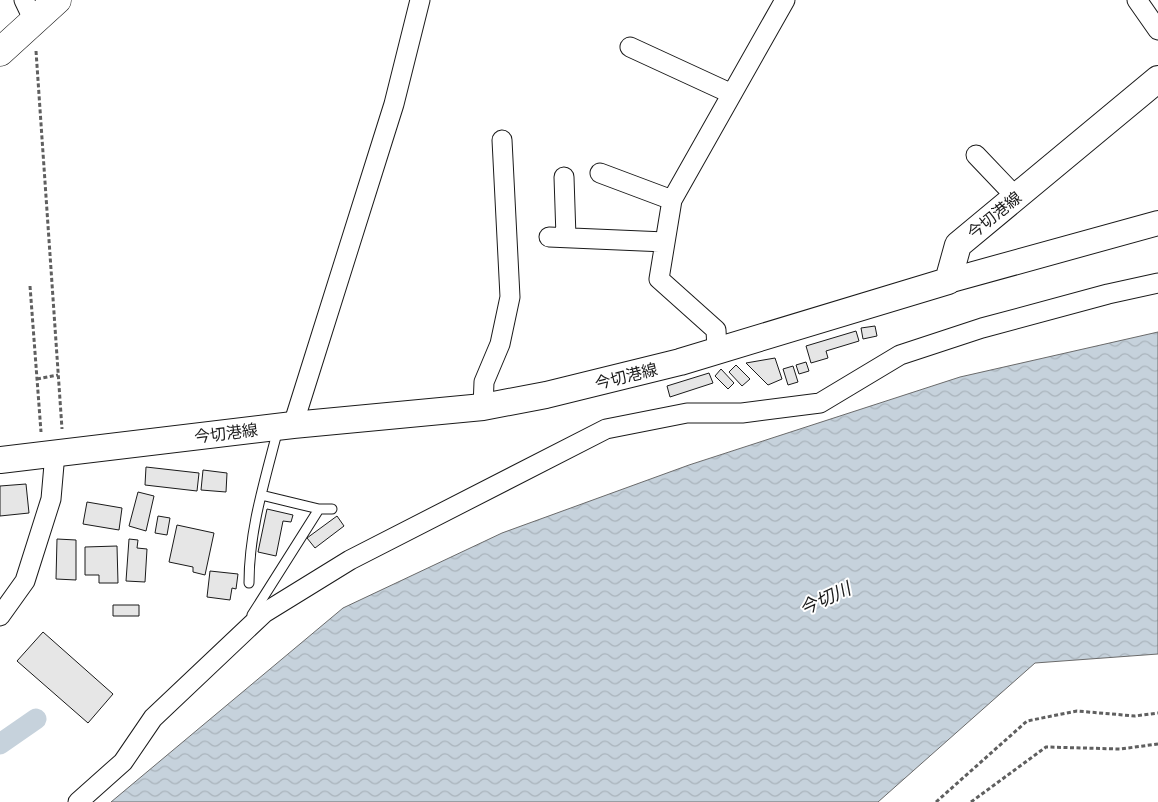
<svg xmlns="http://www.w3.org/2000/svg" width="1158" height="802" font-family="'Asap Condensed','Noto Sans JP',sans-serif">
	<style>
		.water { fill: url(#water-waves); stroke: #6a6a6a }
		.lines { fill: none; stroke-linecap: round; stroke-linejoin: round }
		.canal { stroke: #c6d2dc; stroke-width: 21 }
		.building { fill: #e6e6e6; stroke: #1a1a1a }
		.service-casing { stroke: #1a1a1a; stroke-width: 11 }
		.minor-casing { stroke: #1a1a1a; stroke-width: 21 }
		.tertiary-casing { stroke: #1a1a1a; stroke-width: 26 }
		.secondary-casing { stroke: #1a1a1a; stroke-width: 28 }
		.primary-casing { stroke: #1a1a1a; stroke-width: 29 }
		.path { stroke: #5f5f5f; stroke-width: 3; stroke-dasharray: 4 2.5; stroke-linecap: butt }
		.service { stroke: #fff; stroke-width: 9 }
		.minor { stroke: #fff; stroke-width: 19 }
		.tertiary { stroke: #fff; stroke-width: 24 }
		.secondary { stroke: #fff; stroke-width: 26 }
		.primary { stroke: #fff; stroke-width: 28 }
		.labels { text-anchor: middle; stroke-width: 4; stroke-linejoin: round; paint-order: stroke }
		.street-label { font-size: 16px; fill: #1a1a1a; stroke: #fff }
		.water-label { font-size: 18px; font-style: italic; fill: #1a1a1a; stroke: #fff }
	</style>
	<defs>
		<pattern id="water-waves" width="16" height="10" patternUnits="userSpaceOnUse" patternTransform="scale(1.25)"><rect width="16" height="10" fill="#c6d2dc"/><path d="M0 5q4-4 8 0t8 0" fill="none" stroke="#aab4bc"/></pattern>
	</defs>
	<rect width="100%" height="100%" fill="#fff"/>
	<path class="water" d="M1158,332V654L1035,663L878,802H111L343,608L502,533L689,465L960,377Z"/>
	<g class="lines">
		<path class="canal" d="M0,744L36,719"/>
	</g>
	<path class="building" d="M875,326L877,336L863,339L861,328Z
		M856,331L859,341L826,351L828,358L811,363L806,346Z
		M775,358L782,379L768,385L746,363Z
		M806,362L809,371L799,374L796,365Z
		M736,365L750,379L742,386L729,372Z
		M793,366L798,382L788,385L783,369Z
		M721,369L734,383L728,389L715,376Z
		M709,373L713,383L670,397L667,386Z
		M146,467L199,473L197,491L145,485Z
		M203,470L227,473L226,492L201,490Z
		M26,484L29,513L0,516V486Z
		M138,492L154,496L146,531L129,526Z
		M87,502L122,508L119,530L83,524Z
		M267,509L293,515L291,522L283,521L276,556L258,552Z
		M158,516L170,518L167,535L155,533Z
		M337,516L344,526L315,548L307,538Z
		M177,525L214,533L205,575L193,572V567L169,562Z
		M57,539L76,540V580L56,579Z
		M129,539L138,540L137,548L147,549L145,582L126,581Z
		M117,546L118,583H99V575H85V547Z
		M210,571L238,574L236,589L232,588L230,600L207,597Z
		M113,605H139V616H113Z
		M43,632L113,694L88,723L17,661Z"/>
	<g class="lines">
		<defs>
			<path id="service" d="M319,509H332
				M249,583C249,530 265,480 278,429
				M252,615L319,509L261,495"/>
			<path id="minor" d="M24,0L34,21
				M1137,0L1158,30
				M630,47L732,94
				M976,155L1016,197
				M600,173L672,200
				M564,177L566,237
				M549,237L665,242
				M717,350L716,330L659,279L672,200L785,0
				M483,407L484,382L500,344L510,297L502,140
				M293,425L394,104L420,0
				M0,616L25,581L51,499L55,453
				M78,802L123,762L153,718L264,613L350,560L606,429L687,413H742L820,403L900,355L982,328L1108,294L1158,283"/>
			<path id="tertiary" d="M948,281L1158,223"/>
			<path id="secondary" d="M0,460L293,425L483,407L546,395L680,362L948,281L958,245L1158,79"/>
			<path id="primary" d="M0,52L57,0"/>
		</defs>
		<use href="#service" class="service-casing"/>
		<use href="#minor" class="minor-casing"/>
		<use href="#tertiary" class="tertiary-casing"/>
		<use href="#secondary" class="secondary-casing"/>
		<use href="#primary" class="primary-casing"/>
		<path class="path" d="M36,51L62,429
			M30,286L41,432
			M37,379L58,375
			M936,802L1027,721L1077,711L1135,716L1158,713
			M971,802L1046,747L1120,749L1158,744"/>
		<use href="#service" class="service"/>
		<use href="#minor" class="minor"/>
		<use href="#tertiary" class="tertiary"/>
		<use href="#secondary" class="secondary"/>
		<use href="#primary" class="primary"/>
	</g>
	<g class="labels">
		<g class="street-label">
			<text transform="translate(994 215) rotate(-39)" y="6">今切港線</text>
			<text transform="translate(626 376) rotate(-14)" y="6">今切港線</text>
			<text transform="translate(226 433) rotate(-7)" y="6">今切港線</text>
		</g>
		<g class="water-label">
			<text transform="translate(825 599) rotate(-25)" y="6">今切川</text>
		</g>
	</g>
</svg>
